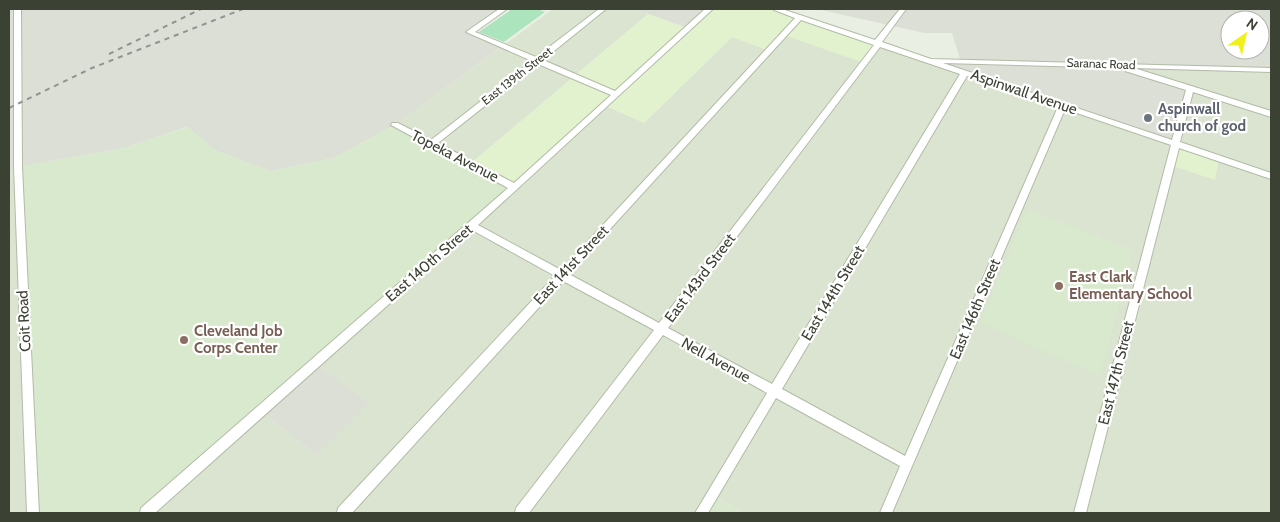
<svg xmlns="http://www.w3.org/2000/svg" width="1280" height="522" font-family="Cabin,sans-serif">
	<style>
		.residential { fill: #dae4d1 }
		.commercial { fill: #e3f2ce }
		.industrial { fill: #dbdfd5; fill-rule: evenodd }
		.education { fill: #d9e9cd }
		.green { fill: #ace4bd }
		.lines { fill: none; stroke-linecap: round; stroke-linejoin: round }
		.minor-casing { stroke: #b1bba6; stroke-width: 2 }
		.minor { fill: #fff; fill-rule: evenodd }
		.rail { stroke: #929292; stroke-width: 2; stroke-dasharray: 5 5; stroke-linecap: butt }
		.worship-dot { fill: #6b7280; stroke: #fff; stroke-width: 2 }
		.education-dot { fill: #8d6e63; stroke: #fff; stroke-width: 2 }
		.labels { text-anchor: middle; stroke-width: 4.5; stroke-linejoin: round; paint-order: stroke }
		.far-street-label { font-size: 12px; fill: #3b4233; stroke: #fff }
		.street-label { font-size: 15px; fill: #3b4233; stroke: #fff }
		.worship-label { font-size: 15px; font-weight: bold; fill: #5b616d; stroke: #fff; text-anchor: start }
		.education-label { font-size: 15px; font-weight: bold; fill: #785e54; stroke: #fff; text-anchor: start }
	</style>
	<rect width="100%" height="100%" fill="#e9f0e3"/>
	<path class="residential" d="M553,9H634L648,14L470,164L395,125Z
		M783,35L879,43L930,60L1271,70V513H743L713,494L701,513H146L261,411L317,455L314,364L604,105L644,123L732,37L769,50Z
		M18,167L24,315L33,513H9V172Z"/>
	<path class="commercial" d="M709,9H776L879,43L864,63L784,35L769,51L732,37L644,123L604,105L515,187L470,164L648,14L688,28Z
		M1175,144L1219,159L1215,180L1170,165Z"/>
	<path class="industrial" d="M9,9H503L470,32L502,46L395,125L334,158L271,171L216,151L187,127L124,148L18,167L9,172Z
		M634,9H709L688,28Z
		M817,9H1271V70L1117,65L1190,88L1175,144L930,60L960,59L952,33H924ZM1230,20H1260V50H1230Z
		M314,364L369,403L317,455L261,411Z"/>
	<path class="education" d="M395,125L515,187L146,513H33L18,167L124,148L188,127L216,151L271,171L334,158Z
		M1027,209L1133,250L1100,376L980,322Z
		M713,494L743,513H701Z"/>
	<path class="green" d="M512,9H537L545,12L504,42L479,32Z"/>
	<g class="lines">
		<defs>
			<path id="minor" d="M14,9H21L22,167L39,513H27L14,167Z
				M499,9H507L475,32L536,57L599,9H606L543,60L615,91L705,9H713L478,225L561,270L795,18L774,10L773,9H782L875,40L900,9H906L882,42L931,59L1271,68V72L1134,68L1271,111V117L1193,92L1180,142L1271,173V179L1179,148L1086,513H1074L1171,145L1065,109L892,513H880L900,466L776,398L708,513H695L767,393L663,335L529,513H515L516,508L654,330L563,281L352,513H337L338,508L555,276L472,230L155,513H140L141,508L508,188L391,125L392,123H398L431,140L532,61L466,32ZM801,20L874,45L659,323L569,274ZM880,47L960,74L772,384L668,328ZM943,63L1125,68V71L1186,90L1172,140ZM538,64L611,95L514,183L438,143ZM967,76L1058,107L905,456L782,389Z"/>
		</defs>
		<use href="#minor" class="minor-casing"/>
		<use href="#minor" class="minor"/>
		<path class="rail" d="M109,54L201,9
			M9,108L92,68L243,9"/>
	</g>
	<circle class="worship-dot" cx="1148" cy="118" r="5"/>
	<g class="education-dot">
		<circle cx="1059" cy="286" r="5"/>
		<circle cx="184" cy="340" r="5"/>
	</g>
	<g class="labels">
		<g class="far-street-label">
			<text transform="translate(1101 64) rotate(2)" y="4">Saranac Road</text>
			<text transform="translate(517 76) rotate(-38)" y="4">East 139th Street</text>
		</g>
		<g class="street-label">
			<text transform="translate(1024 92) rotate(19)" y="5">Aspinwall Avenue</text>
			<text transform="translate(455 156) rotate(27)" y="5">Topeka Avenue</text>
			<text transform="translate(429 263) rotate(-41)" y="5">East 140th Street</text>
			<text transform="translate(571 265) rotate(-47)" y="5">East 141st Street</text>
			<text transform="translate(700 278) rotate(-53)" y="5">East 143rd Street</text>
			<text transform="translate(833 293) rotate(-59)" y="5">East 144th Street</text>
			<text transform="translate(975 309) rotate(-67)" y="5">East 146th Street</text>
			<text transform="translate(24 321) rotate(-93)" y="5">Coit Road</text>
			<text transform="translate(716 360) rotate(29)" y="5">Nell Avenue</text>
			<text transform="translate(1116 373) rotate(-76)" y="5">East 147th Street</text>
		</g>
		<g class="worship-label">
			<text x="1158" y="114">Aspinwall<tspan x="1158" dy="17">church of god</tspan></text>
		</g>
		<g class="education-label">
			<text x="1069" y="282">East Clark<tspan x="1069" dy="17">Elementary School</tspan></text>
			<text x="194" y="336">Cleveland Job<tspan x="194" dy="17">Corps Center</tspan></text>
		</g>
	</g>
	<rect width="1280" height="522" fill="none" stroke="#3b4233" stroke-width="20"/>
	<g transform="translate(1245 35) rotate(34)"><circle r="24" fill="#ffffff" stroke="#b1b3ad"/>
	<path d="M0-4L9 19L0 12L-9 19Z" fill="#f0f01a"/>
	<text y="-8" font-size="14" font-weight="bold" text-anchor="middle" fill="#3b4233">N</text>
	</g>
</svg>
